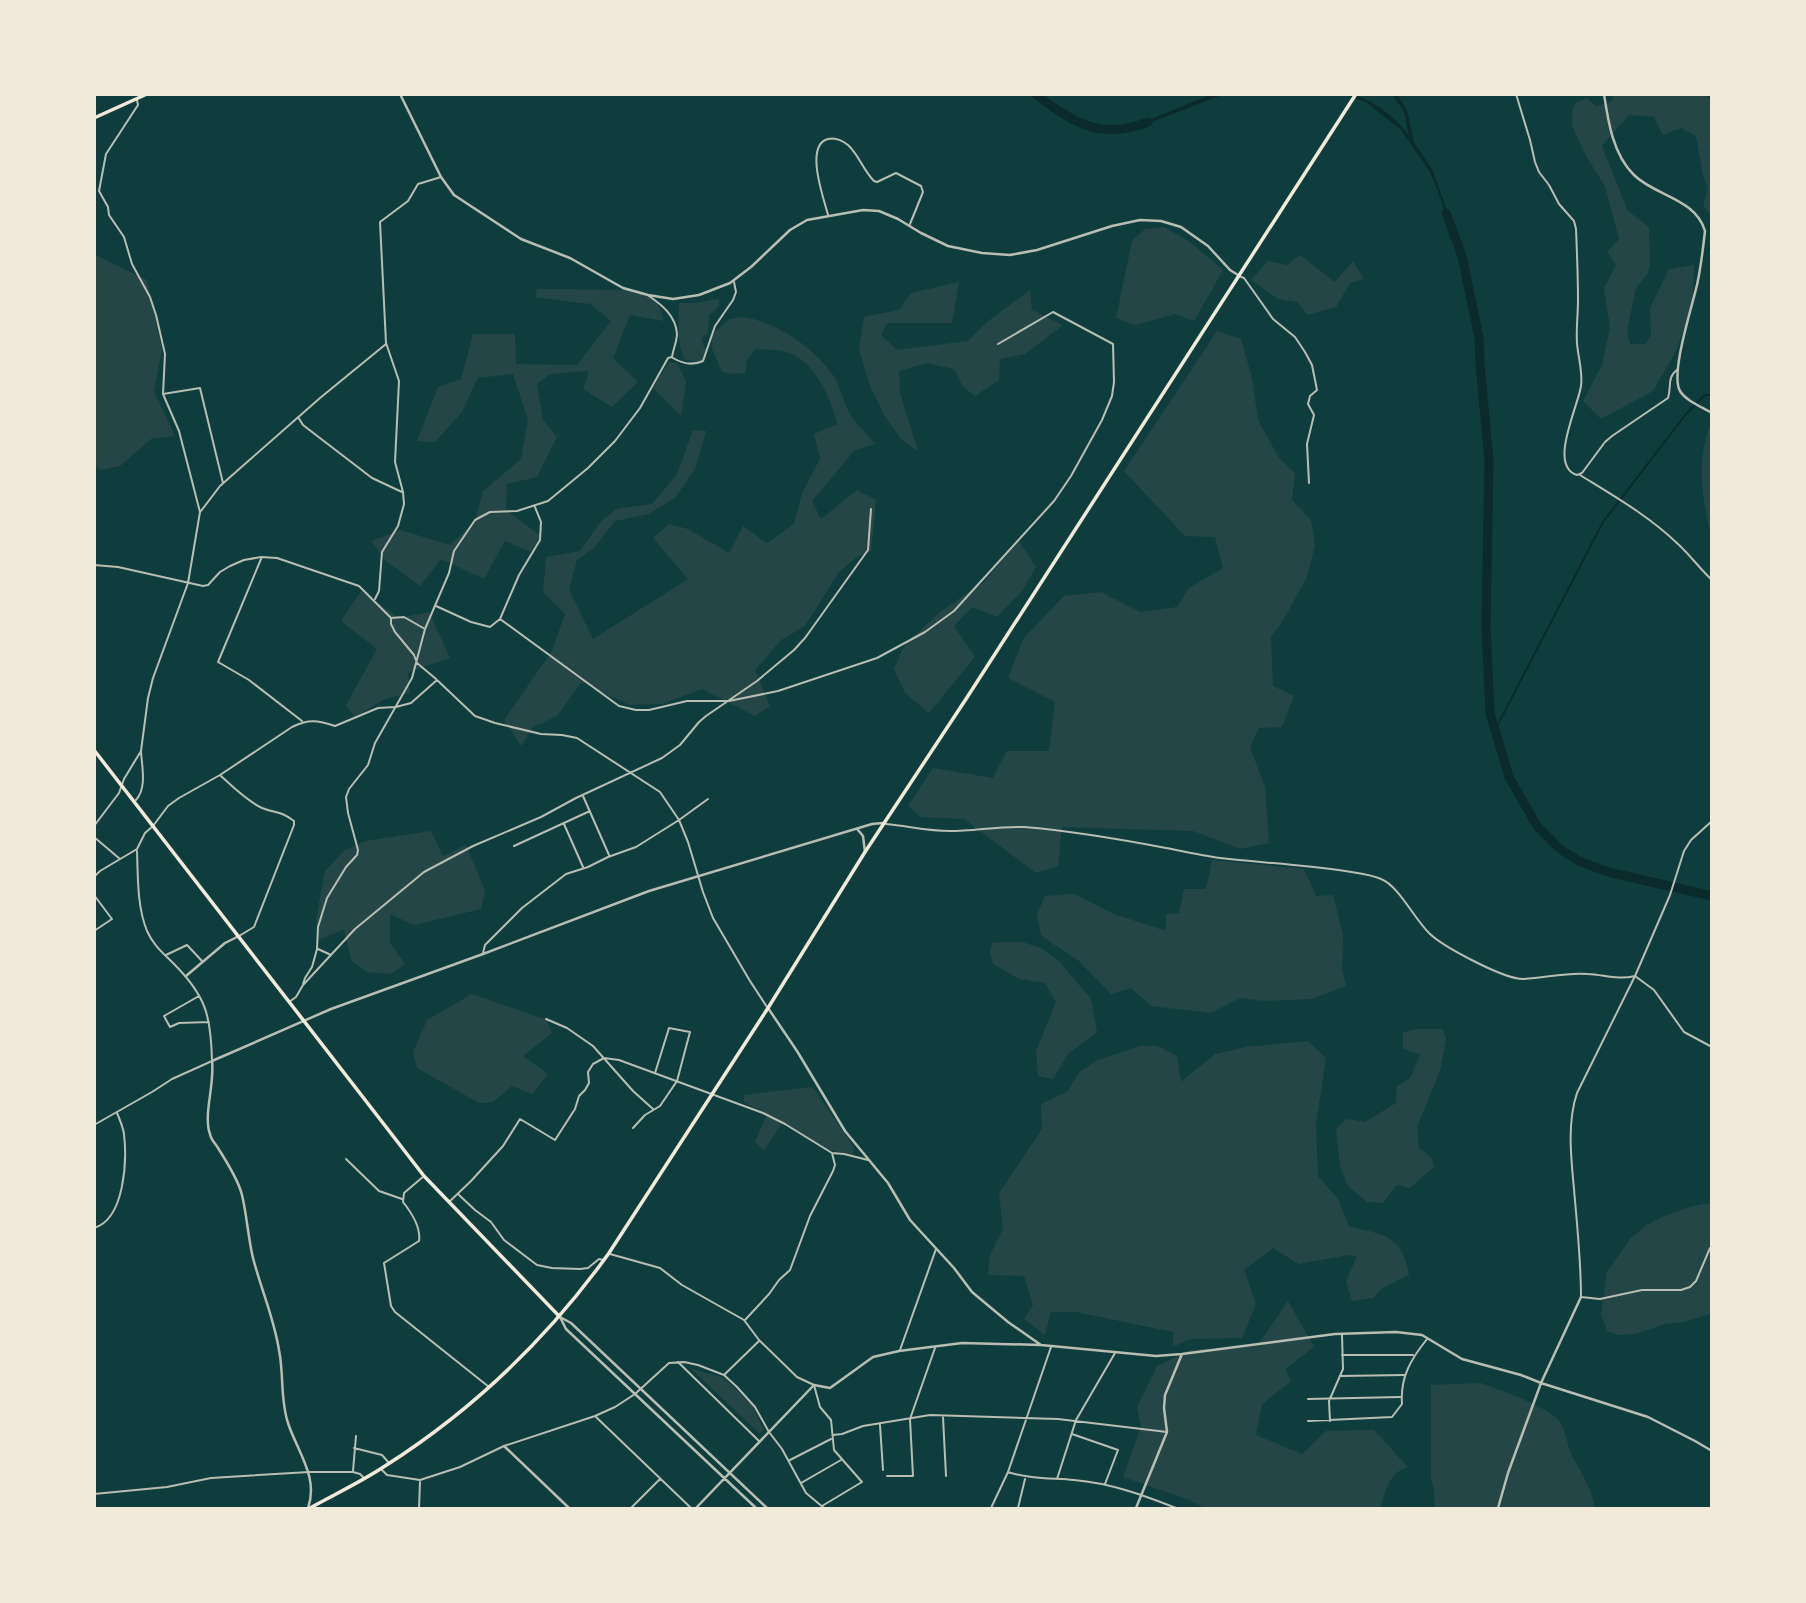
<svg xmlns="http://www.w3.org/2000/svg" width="1806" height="1603" font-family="'Noto Sans',sans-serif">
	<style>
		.green { fill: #244646 }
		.water { fill: #0a2a2b }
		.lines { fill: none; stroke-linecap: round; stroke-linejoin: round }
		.stream { stroke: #0a2a2b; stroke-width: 2 }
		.river { stroke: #0a2a2b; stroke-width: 9 }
		.minor { stroke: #b8beb3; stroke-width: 2 }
		.tertiary { stroke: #b8beb3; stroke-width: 2.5 }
		.primary { stroke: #f1e9da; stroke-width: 3.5 }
		.trunk { stroke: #f1e9da; stroke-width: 3.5 }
	</style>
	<rect width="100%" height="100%" fill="#0f3d3e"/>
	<path class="green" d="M1615,94L1706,95L1711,101V214H1710L1703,205L1708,189L1703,176L1696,136L1681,128L1663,135L1654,117L1629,115L1602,146L1628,211L1649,227L1650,265L1648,273L1636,288L1627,331L1630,344H1645L1651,336L1650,308L1669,269L1694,265L1693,294L1689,315L1675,353L1653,391L1601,419L1583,401L1602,365L1610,327L1604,288L1616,265L1607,252L1619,239L1605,186L1586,156L1573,128L1572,118L1573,107L1577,102L1587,98L1596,106L1611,102Z
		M1164,227L1190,242L1223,270L1194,321L1176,314L1135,325L1116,318L1132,241L1145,229Z
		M95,255L147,280L162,350L154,391L175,436L151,439L120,466L100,470L95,467Z
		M1300,255L1335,282L1353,261L1364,279L1350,283L1336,307L1307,315L1298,302L1278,299L1251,280L1268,261L1287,265Z
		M959,282L952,323H887L881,335L897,350L968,341L987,322L1030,290L1032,310L1063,325L1025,354L1000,359L999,380L975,396L963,387L954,369L926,363L899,371L900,393L918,451L902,440L884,415L870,386L859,349L864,317L899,310L911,293Z
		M537,289L639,290L657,301L664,321L630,315L613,358L638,382L612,407L583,389L589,371L550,374L537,384L543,420L557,437L537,477L507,484L506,510L541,536L531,552L505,541L484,579L441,559L420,586L386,561L371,541L400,530L450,545L475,521L483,491L521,459L528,420L513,374L478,378L462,412L435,442L417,441L438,387L461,379L473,334H515L516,364L577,365L611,321L590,304L535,297Z
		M719,299V306L709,316L708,333L702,338L703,345L707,351L705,359L698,363L684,359C677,341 678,321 679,303H694Z
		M744,317C778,323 813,347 833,375C840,385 842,399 848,410C854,422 866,433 875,444L855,450L812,501L821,519L857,490L876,500L871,551L857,557L839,572L805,626L781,640L755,670L770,706L755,716L702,689L662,704L629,705L581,682L557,716L533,727L521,746L504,720L552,651L565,614L543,592L546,557L580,551L601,521L617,509L652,504L677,474L693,430L706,431L695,469L675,498L649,514L615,521L594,548L577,560L569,590L593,639L688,579L653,538L669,524L688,529L729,553L743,526L767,543L794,524L802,493L820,459L814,434L838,424C829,396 815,359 783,351C774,349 764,350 755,349L747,360L745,373L733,374L722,372L712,349L711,336L729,319Z
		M1217,331L1241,339L1252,378L1258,420L1279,458L1295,473L1292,500L1311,520L1315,545L1307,577L1281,624L1271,636L1273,686L1294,696L1282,727L1259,728L1250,747L1265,787L1269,843L1240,849L1193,831L1062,827L1058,866L1036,873L964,819L921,817L908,806L933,768L993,778L1007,751H1049L1055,702L1008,678L1023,639L1064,596L1101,592L1140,612L1177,607L1189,588L1223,568L1215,537L1185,536L1124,471Z
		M669,362L677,363L686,381L681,416L653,388Z
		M1711,423H1712L1711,535C1702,499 1696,459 1711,423Z
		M1018,540L1036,567L1022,591L997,617L972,607L954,626L975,657L929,713L905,693L894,669L904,646L940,612L984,582Z
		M361,591L399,618L429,612L450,658L408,672L410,693L385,699L355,717L346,705L377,649L341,621Z
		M431,831L443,856L466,845L485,891L481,909L414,925L390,914V943L405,964L391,974L367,972L351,960L344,929L319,940L316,920L325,871L344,851L365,841Z
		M1212,860L1304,869L1316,896L1333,895L1343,935L1342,970L1346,986L1312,999L1265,1001L1240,998L1210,1013L1151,1006L1131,988L1111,994L1078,960L1053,944L1041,935L1037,914L1045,896L1075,894L1114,914L1166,931V914L1179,913L1184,889H1206Z
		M1001,942H1022L1041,948L1059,961L1091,999L1097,1032L1068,1054L1053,1079L1038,1076L1036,1051L1056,1002L1045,983L1019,979L993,964L990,951L992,943Z
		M472,994L547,1020L552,1033L523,1056L548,1074L532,1094L512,1086L493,1102L479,1103L417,1068L413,1052L427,1020Z
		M1416,1029H1443L1446,1039L1440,1071L1417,1127L1419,1148L1432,1158L1434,1167L1410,1188L1397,1185L1383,1203L1367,1202L1348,1186L1340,1167L1336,1128L1347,1119L1365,1122L1396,1103L1397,1086L1410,1078L1420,1055L1403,1048V1033Z
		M1308,1041L1326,1058L1316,1124L1318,1176L1338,1199L1349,1226C1383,1235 1402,1234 1409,1275L1381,1289L1373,1298L1352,1301L1346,1282L1357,1256L1348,1255L1299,1264L1273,1248L1244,1270L1256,1304L1242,1338L1190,1339L1173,1347V1332L1076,1312H1051L1045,1335L1024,1319L1033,1305L1024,1276L988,1275L990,1255L1003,1229L999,1193L1042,1129L1041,1104L1068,1091L1079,1072L1098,1060L1140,1046H1157L1177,1056L1181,1082L1215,1054L1246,1047Z
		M810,1087L814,1089L855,1149L852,1155L826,1149L783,1122L764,1150L755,1142L767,1114L744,1102V1095Z
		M1711,1203V1314L1683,1322L1665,1324L1636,1334L1621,1335L1608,1332L1601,1315L1607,1272L1630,1239L1645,1226L1664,1216L1693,1206Z
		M1288,1301L1314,1347L1285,1369L1291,1381L1262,1404L1256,1435L1302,1454L1326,1431L1374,1430L1408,1467C1389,1472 1386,1491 1380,1508H1205L1187,1499L1123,1477L1141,1427L1137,1407L1157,1366L1190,1350L1257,1346Z
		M690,1368L724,1378L752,1405L764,1430L759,1433Z
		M1481,1383C1499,1390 1550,1407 1560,1422C1567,1432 1567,1447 1573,1458C1582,1475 1593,1489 1594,1508H1435L1434,1491L1431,1478V1385Z"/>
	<path class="water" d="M1212,94L1222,95L1141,126L1137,125Z
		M1347,95C1368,94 1398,119 1409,136L1404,112L1393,95H1397L1407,110L1414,142L1433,171L1463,256L1430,172L1401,130L1367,103Z"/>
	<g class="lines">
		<path class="stream" d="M1495,730L1603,522L1686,414L1705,395H1712"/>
		<path class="river" d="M1035,94C1073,122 1099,141 1148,122
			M1446,213L1462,256L1479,338L1480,364L1489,460L1486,626L1490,713L1509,777L1537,826L1560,849L1579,861L1608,872L1712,896"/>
		<path class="minor" d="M1516,94L1530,140L1535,162L1539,172L1549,185L1559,204L1574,221L1576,229C1577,253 1578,276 1578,300C1578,314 1576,329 1577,343C1578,357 1583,372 1581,386C1578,407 1548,466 1577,475L1582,473L1605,442L1612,436L1668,398C1672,386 1666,378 1678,369
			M828,215C824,199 804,145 828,139C835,137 843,141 848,145C859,155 863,170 874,181L877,182L896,173L921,186L923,192L910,224
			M1239,276L1244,278L1273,319L1295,337L1305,352L1312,365L1317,390L1310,396L1308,404L1314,415L1307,444L1309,483
			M673,358C683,364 692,366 703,361L715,326L733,300L736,292L734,282
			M163,394L200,388L223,483
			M298,417L303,425L372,478L402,492
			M1580,475C1614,496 1649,516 1678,544C1690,555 1700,569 1712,580
			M201,511L220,486L246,463L320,398L386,344
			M261,559L218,662L249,680L302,721
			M94,565L118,567L203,586L208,585L220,572L230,566L244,560L261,557L277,558L359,586L391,618L404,617L425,629L412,678L375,743L368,765L349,789L346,797L348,813L358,850L357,855L346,867L327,898L318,927L317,949L312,967L305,978L303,984
			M375,599L379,591L382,552L398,526L404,504L403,492L395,462L399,381L386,343L380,222L408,201L418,184L441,177
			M436,606L471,622L490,627L500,619L519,575L540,540L541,522L535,507
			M391,618V624L395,632L414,655L417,663L436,679
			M500,619L619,706L636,710H649L687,701H729L778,691L877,658L925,632L954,611L1054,501L1071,476L1102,420L1112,396L1114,382L1113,344L1053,312L998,344
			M425,629L449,573L454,551L475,520L490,512L517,511L548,501L588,468L615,441L640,408L668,358L672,357C673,350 677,341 677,334C676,316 662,305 649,296
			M221,776C233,787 247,801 262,808C277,814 279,810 294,821V825L254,927L239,936
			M583,796L609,855
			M136,800C147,788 142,767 141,752
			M1712,821L1691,840L1684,851L1670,895L1635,976L1577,1093C1567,1123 1571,1157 1574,1189C1577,1225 1581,1260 1581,1297L1600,1299L1642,1290H1681L1690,1287L1696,1281L1710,1248L1712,1249
			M564,824L583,867
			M886,824C908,826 928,831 950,831C974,831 999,826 1024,827C1072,831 1119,839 1166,848C1187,852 1207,857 1229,859C1267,863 1306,865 1345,871C1357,873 1370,874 1381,879C1399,886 1414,919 1430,934C1444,947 1505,980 1524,979C1546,978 1566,972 1588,974C1605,975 1618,980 1635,976L1654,990L1684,1032L1712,1047
			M94,826L119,793L124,779L141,751L148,698L153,678L188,583L200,512L179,431L163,394L165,354L156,315L150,297L132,264L124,237L109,215L108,207L99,191L106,154L138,105L137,100
			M94,837L120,859
			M514,846L590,811
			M94,877L100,871L137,849L145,833L153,826L168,806L179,798L220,775L292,727C308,719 318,720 335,726L378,708L396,707L411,703L437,680L475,716L495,723L541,734L562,735L577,738L660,792L679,820L688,842L703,892L713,918L750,981L767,1007
			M94,895L112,919L94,931
			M318,949L331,955
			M483,953L485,945L522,908L566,874L588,867L608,857L636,847L679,820L708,799
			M166,955L187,945L202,961
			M199,996L164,1016L170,1027L179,1023L209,1022
			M289,1002L296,997L303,985L355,929L424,872L473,846L541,817L576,798L662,758L680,745L699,722L706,716L757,681L794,650L805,638L868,550L871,509
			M546,1019L567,1028L593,1046L633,1091L653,1109
			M94,1125L152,1092L172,1079L212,1061C211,1016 206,996 174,964C164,954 153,945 147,931C137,906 138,878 137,851
			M633,1128L645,1115L660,1106L677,1081L690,1032L669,1028L655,1073
			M346,1159L379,1191L402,1199
			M424,1176L404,1193L403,1202C411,1212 421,1228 419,1241L384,1263L391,1306L395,1312L489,1387
			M459,1195L475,1210L491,1222L504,1240L537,1265L552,1268L580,1269L588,1268L599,1259L603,1260
			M449,1202L471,1181L503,1146L520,1119L555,1140L575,1109L579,1096L585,1090L589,1083L588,1072L593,1064L604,1058L619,1060L763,1113L785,1124L832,1153L844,1154L868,1160
			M94,1228C125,1219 127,1160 124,1134C123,1127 120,1120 117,1113
			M610,1254L660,1268L682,1285L744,1320L759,1340L797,1377L814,1385L820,1407L831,1420L834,1450L862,1482L822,1506
			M745,1320L769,1294L779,1280L790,1270L810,1216L833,1171L835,1165L832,1153
			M900,1350L936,1249
			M1342,1355H1413
			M678,1362L759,1441
			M724,1375L759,1341
			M1340,1376L1404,1375
			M1308,1399L1400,1397
			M596,1417L691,1508
			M943,1417L946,1476
			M1308,1421L1392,1417L1402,1404C1400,1377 1411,1359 1427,1339
			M1330,1421L1329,1401L1343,1369L1342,1335
			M880,1425L883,1470
			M1072,1434L1118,1450L1105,1484
			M833,1435L842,1434L863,1426L930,1415L1058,1419L1167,1432
			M354,1448L382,1455L389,1463
			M790,1460L831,1439
			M382,1470L387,1475L420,1480L460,1467L504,1446L595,1416L615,1407L635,1394L669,1363L684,1362L698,1365L724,1375L737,1387L755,1407L769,1432L782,1449L806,1493L824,1508
			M353,1471L356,1436
			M1008,1472C1030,1479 1051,1478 1074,1480C1110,1483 1143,1495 1176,1508
			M887,1476H913L910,1419L935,1348
			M1057,1479L1076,1420L1115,1353
			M801,1483L841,1460
			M94,1494L167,1487L211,1478L309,1472H353L360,1474L364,1478
			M419,1508L420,1482
			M631,1508L660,1479
			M991,1508L1008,1472L1051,1347
			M1018,1508L1025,1479"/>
		<path class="tertiary" d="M400,94L441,177L454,195L521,239L570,258L623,288L648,295L673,299L699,295L730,283L751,267L790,230L807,220L863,210L879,211L898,219L921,233L948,246L982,253L1010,255L1037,250L1112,226L1140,220L1161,221L1181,227L1208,246L1230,270L1238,275
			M1604,94C1608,121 1613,155 1634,175C1655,196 1695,198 1705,231C1703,249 1701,267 1697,285C1692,307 1670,374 1680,391C1686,401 1702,407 1712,413
			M858,830L863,836L865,852
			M186,976L225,943L237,937
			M768,1008L797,1051L845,1131L888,1183L910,1220L954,1268L972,1292L1008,1322L1041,1345
			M560,1317L571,1323L767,1508
			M560,1317L566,1329L756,1508
			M504,1446L569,1508
			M308,1508C319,1477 297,1451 288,1423C280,1399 284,1374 279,1350C274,1318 261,1289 253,1258C248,1237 247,1216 242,1195C239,1182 225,1159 218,1148C215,1143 211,1140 210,1134C203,1115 215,1084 212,1061L331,1009L483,954L649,891L872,824L883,823
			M696,1508L814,1385L830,1388L873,1357L899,1351L962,1343L1041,1345L1156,1356L1182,1354L1335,1334L1396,1332L1422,1335L1462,1359L1521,1375L1541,1383L1648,1417L1695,1441L1712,1451
			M1136,1508L1167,1432L1164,1408L1165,1395L1182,1354
			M1498,1508L1508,1473L1541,1383L1581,1297"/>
		<path class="primary" d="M94,118L147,94
			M94,750L424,1176L559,1316"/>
		<path class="trunk" d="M310,1508C335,1494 361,1482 385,1466C473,1410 548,1338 609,1253L768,1008L865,852L966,699L1356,94"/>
	</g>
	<rect width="1806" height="1603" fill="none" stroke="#f1e9da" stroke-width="192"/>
</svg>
